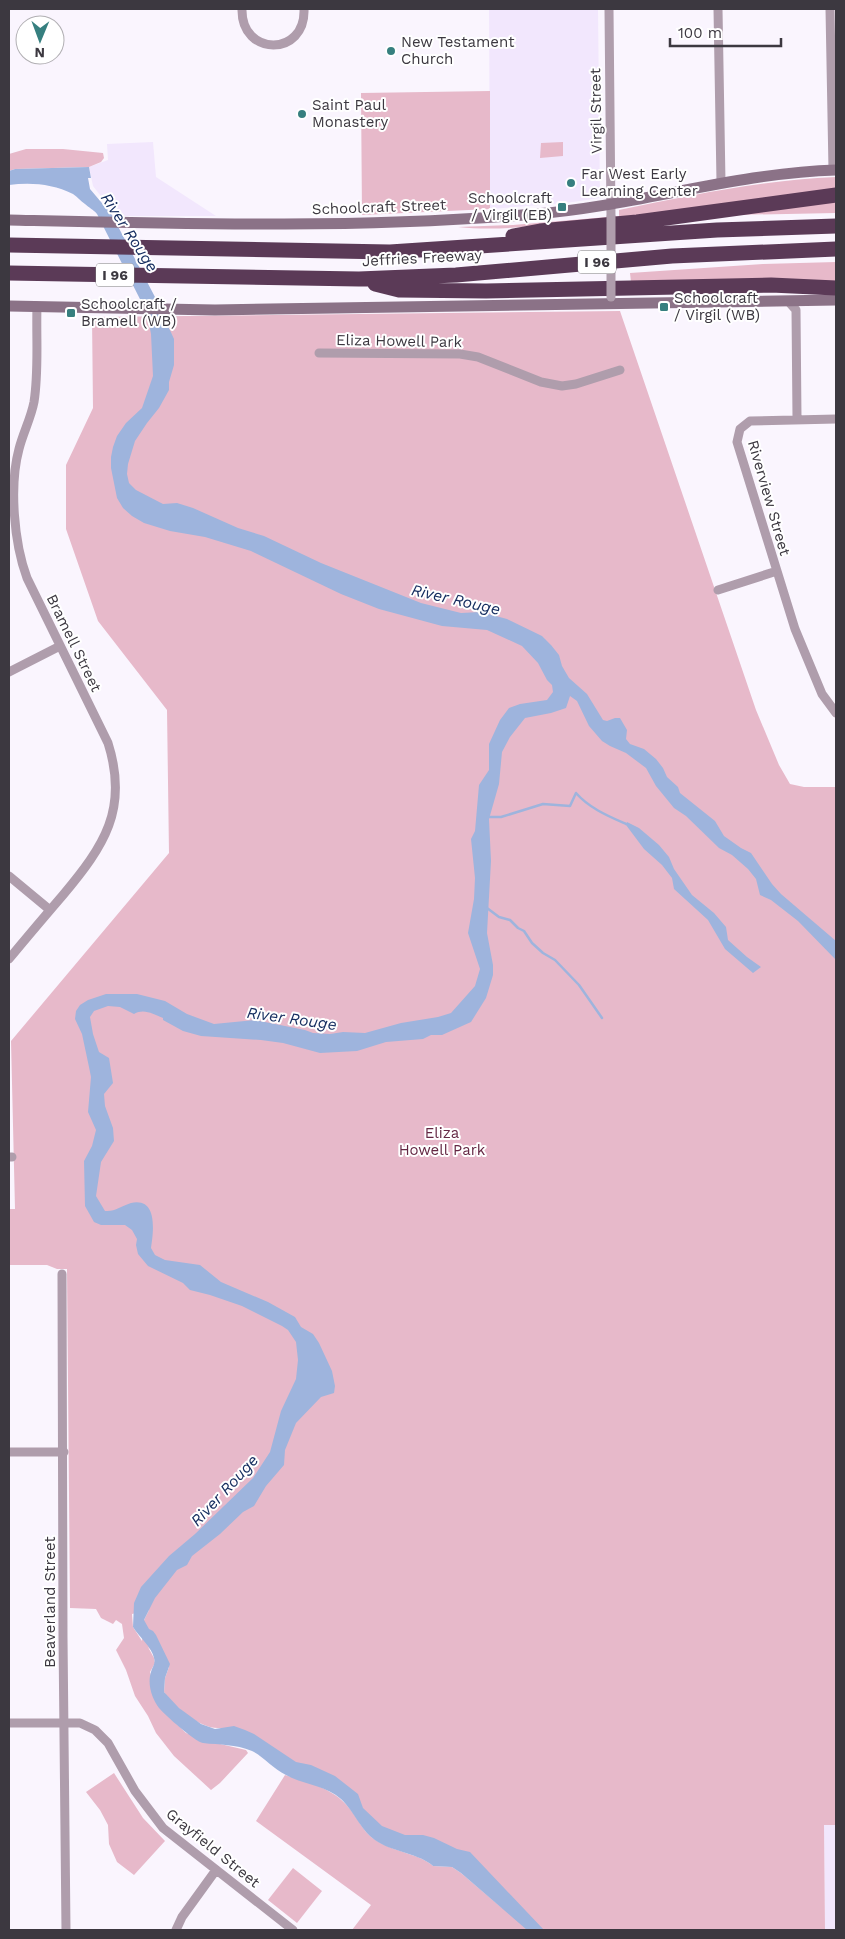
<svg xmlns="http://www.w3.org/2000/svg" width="845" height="1939" font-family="'Work Sans',sans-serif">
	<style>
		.built { fill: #f2e7fd }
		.green { fill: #e7b9ca; fill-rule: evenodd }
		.water { fill: #9eb4dd }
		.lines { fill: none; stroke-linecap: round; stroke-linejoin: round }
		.stream { stroke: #9eb4dd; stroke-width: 2.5 }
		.street { stroke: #af9dac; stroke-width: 9 }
		.secondary { stroke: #8b7287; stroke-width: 11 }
		.highway { stroke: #5b3a57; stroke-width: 15 }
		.street-bridge { stroke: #af9dac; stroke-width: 9 }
		.poi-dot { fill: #367f7f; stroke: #fff; stroke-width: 2 }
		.labels { text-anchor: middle; stroke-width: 4; stroke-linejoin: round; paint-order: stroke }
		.shield { fill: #fff; stroke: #767479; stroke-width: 1 }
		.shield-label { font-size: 14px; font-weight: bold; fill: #3c3840 }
		.poi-label { font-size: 15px; fill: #3c3840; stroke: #fff; text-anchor: start }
		.street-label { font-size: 15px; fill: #3c3840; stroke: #fff }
		.park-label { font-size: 15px; fill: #642743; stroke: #fff }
		.water-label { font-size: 16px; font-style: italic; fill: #172f61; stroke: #fff }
	</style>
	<rect width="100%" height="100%" fill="#faf5fe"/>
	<path class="built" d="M489,9H598L600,198L566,203L490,209Z
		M153,142L156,177L216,216H114L104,200L93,186L89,167L108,160L107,144Z
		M824,1825H836V1930H825Z"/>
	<path class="green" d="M490,91V209L362,215L361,93Z
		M563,142V156L540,158L541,143Z
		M26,149H63L103,153L104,158L101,162L89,167L15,169L9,171V154Z
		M836,177V190C756,200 675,211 594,220C549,224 503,232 458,227L513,225L619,216V210C691,195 762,180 836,177Z
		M836,199V213L730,215Z
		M836,262V281L631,282L630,273L763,264Z
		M620,311L756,710L779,765L790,784L804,787H836V1825H824L825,1930H352L371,1905L256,1821L285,1775C309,1783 334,1788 350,1809C359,1820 364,1834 377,1841C394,1852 420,1854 433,1866L452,1867L461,1873L502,1908L489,1883L391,1838L352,1798L220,1728C202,1730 174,1707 164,1692L165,1678L169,1667L148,1647L154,1658L155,1663L150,1672L160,1708L186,1733L216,1743L246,1750L248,1753L220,1783L211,1790L174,1756L156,1733L148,1716L135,1696L126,1670L116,1650L124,1638L122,1624L116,1620L113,1624L101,1618L96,1609L70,1608L67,1269H57L47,1265H9V1209H15L11,1041L169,853L167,710L98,621L66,529V465L93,408L92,317ZM149,1610L144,1620L142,1641L133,1627L132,1614Z
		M114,1773L143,1818L165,1841L134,1875L117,1862L109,1844L108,1825L100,1810L86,1792Z
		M293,1868L322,1891L297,1923L268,1900Z"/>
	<path class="water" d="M89,167L91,178H88L90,189L112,215L155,297L174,339V365L169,382V390L159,408L147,423L135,441L128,464L127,474L129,483L136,490L163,504L177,503L193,508L238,528L264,536L321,563L421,603L461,613L481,612L507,619L542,636L551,645L559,655L562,666L569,678L587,694L603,720L607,721L615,718H620L627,730L626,739L630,744L644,749L656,759L663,768L667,777L678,787L680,793L715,821L724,836L741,848L751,853L772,884L781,894L836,941V960L798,921L771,900L760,895L756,879L748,869L732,855L719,848L686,816L674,808L656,786L646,768L626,753L610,746L602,741L589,726L577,701L570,696L566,708L551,713L525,718L510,737L502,752L499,784L489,819L491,861L487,933L493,965V975L486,998L471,1022L442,1035H431L423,1039L386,1042L357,1051L320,1053L283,1043L261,1040L201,1036L183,1031L163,1020V1018C153,1014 144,1008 134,1014L120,1007L108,1006L94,1011L90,1017L93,1034L99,1052L109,1058L113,1083L104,1094L105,1106L113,1128L114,1141L101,1162L96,1196L105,1211C115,1212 121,1206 131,1203C159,1197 153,1234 151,1248L155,1255L165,1260L200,1265L221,1282L268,1302L295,1317L301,1327L313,1334L319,1343L332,1371L335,1386L334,1393L321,1397L296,1423L285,1450L284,1465L266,1486L254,1506L243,1512L220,1534L192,1556L187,1565L177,1570L155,1598L144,1620L149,1629L153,1631L156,1635L170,1664L165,1678L164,1692L179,1708L201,1724L215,1729L234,1726L245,1730L254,1734L296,1762L311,1765L335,1776L358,1794L363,1808L382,1826L405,1835H423L434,1838L457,1849L470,1852L544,1930H527L461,1873L452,1867L433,1866C420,1854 394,1852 378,1842C361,1832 355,1812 341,1799C325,1785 304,1785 286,1775C273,1769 264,1757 252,1751C235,1744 220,1745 203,1743C195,1742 165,1715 159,1708C152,1699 147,1684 151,1672C152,1667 156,1664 154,1658C152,1647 139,1637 133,1627L134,1603L141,1587L169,1556L195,1534L253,1478L270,1452L281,1411L296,1379L298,1360L296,1342L288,1330L282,1326L242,1306L210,1295L190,1290L183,1283L148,1266L138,1254L136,1245L137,1239L132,1230L125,1225H101L94,1222L85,1206L84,1161L92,1146L96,1130L88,1112L91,1077L89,1067L82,1034L75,1019L76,1011L80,1005L88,1000L106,994H137L165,1001L187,1014L214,1024L255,1020L305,1030L313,1033L330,1034L343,1032L365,1033L401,1023L438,1017L451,1013L475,986L480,969L468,933L474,899L475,878L471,839L475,831L479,785L489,770V744L500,720L509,708L520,704L547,700L553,692L552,685L547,680L538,663L522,646L487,630L442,626L379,609L341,594L251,551L205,537L170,531L144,523L132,516L123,508L117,498L111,468V457L113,447L117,436L126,423L142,408L153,376L151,334L147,313L97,214C93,209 89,208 85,204C80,201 78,197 73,194C53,184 31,182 9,185V171L15,169Z
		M627,822L639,828L659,845L669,857L674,869L692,895L714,913L726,927L728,940L747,957L761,967L753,973L725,949L708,920L674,889L672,878L662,865L644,849L626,825Z"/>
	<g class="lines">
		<path class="stream" d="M487,817H501L543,804L570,806L576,793C589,808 608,816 626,824
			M487,908L499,917L510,920L518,928L524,931L532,943L543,953L555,960L579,985L602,1018"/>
		<path class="street" d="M242,9C241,57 306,57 304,9
			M609,9L611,217
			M718,9L721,182
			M830,9L833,170
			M788,301L796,310L797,418
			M319,353L460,354L478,357L541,382L562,386L576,384L620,370
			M836,419L750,421L740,429L737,442L795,629L822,694L836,713
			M718,590L777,571
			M9,672L60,646
			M9,876L50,910
			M9,959C27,937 45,916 63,895C104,846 129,809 108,743L27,578C14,543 9,486 19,449C23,433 31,418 34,402C39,371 36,338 37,306
			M9,1157H12
			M62,1274L63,1637L66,1930
			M9,1452H64
			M9,1723H80L95,1730L108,1743L135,1791L163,1828L293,1930
			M176,1930L182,1917L216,1870"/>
		<path class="secondary" d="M9,220C184,224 360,229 535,214C636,206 734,173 836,170
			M9,306L215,310L836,300"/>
		<path class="highway" d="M513,236L540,231L637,222L836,195
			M9,245L390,252L717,230L836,226
			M9,273L359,279L456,275L672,256L836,249
			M375,284L399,290L486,291L771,285L836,288"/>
		<path class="street-bridge" d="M611,297V217"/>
	</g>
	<g class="poi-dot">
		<circle cx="391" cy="51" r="5"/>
		<circle cx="302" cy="114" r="5"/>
		<circle cx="571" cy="183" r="5"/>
		<rect x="557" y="202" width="10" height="10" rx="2.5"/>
		<rect x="659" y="302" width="10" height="10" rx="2.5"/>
		<rect x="66" y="308" width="10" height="10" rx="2.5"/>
	</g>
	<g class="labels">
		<g class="shield">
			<rect x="578" y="250.5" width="38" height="23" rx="4"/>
			<rect x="96" y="263.5" width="38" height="23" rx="4"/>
		</g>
		<g class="shield-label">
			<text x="597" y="267">I 96</text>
			<text x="115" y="280">I 96</text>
		</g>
		<g class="poi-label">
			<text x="401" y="47">New Testament<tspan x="401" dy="17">Church</tspan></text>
			<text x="312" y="110">Saint Paul<tspan x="312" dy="17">Monastery</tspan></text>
			<text x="581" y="179">Far West Early<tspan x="581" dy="17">Learning Center</tspan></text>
			<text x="552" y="203" text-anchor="end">Schoolcraft<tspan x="552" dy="17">/ Virgil (EB)</tspan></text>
			<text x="674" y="303">Schoolcraft<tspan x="674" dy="17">/ Virgil (WB)</tspan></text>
			<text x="81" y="309">Schoolcraft /<tspan x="81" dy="17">Bramell (WB)</tspan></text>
		</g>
		<g class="street-label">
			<text transform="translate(596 111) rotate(-91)" y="5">Virgil Street</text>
			<text transform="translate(379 207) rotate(-2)" y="5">Schoolcraft Street</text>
			<text transform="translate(422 258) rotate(-3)" y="5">Jeffries Freeway</text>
			<text transform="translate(399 341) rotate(1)" y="5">Eliza Howell Park</text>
			<text transform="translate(769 498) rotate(74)" y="5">Riverview Street</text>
			<text transform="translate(74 643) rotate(64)" y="5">Bramell Street</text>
			<text transform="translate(50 1602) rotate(-90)" y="5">Beaverland Street</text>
			<text transform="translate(213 1848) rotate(39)" y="5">Grayfield Street</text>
		</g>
		<g class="park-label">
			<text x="442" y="1138">Eliza<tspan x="442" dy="17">Howell Park</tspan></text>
		</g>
		<g class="water-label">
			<text transform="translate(130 232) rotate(57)" y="6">River Rouge</text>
			<text transform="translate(456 599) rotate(13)" y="6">River Rouge</text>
			<text transform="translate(292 1018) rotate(8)" y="6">River Rouge</text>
			<text transform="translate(224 1490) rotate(-47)" y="6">River Rouge</text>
		</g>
	</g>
	<rect width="845" height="1939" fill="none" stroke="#3c3840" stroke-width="20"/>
	<g transform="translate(40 40) rotate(181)"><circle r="24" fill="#ffffff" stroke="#b1afb3"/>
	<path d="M0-4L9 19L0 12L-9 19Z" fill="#367f7f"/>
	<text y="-8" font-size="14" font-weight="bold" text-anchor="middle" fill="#3c3840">N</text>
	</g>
	<path d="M670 38v8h111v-8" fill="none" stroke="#3c3840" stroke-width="2.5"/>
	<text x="678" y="38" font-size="15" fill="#3c3840" stroke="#ffffff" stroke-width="4" paint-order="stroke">100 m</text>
</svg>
